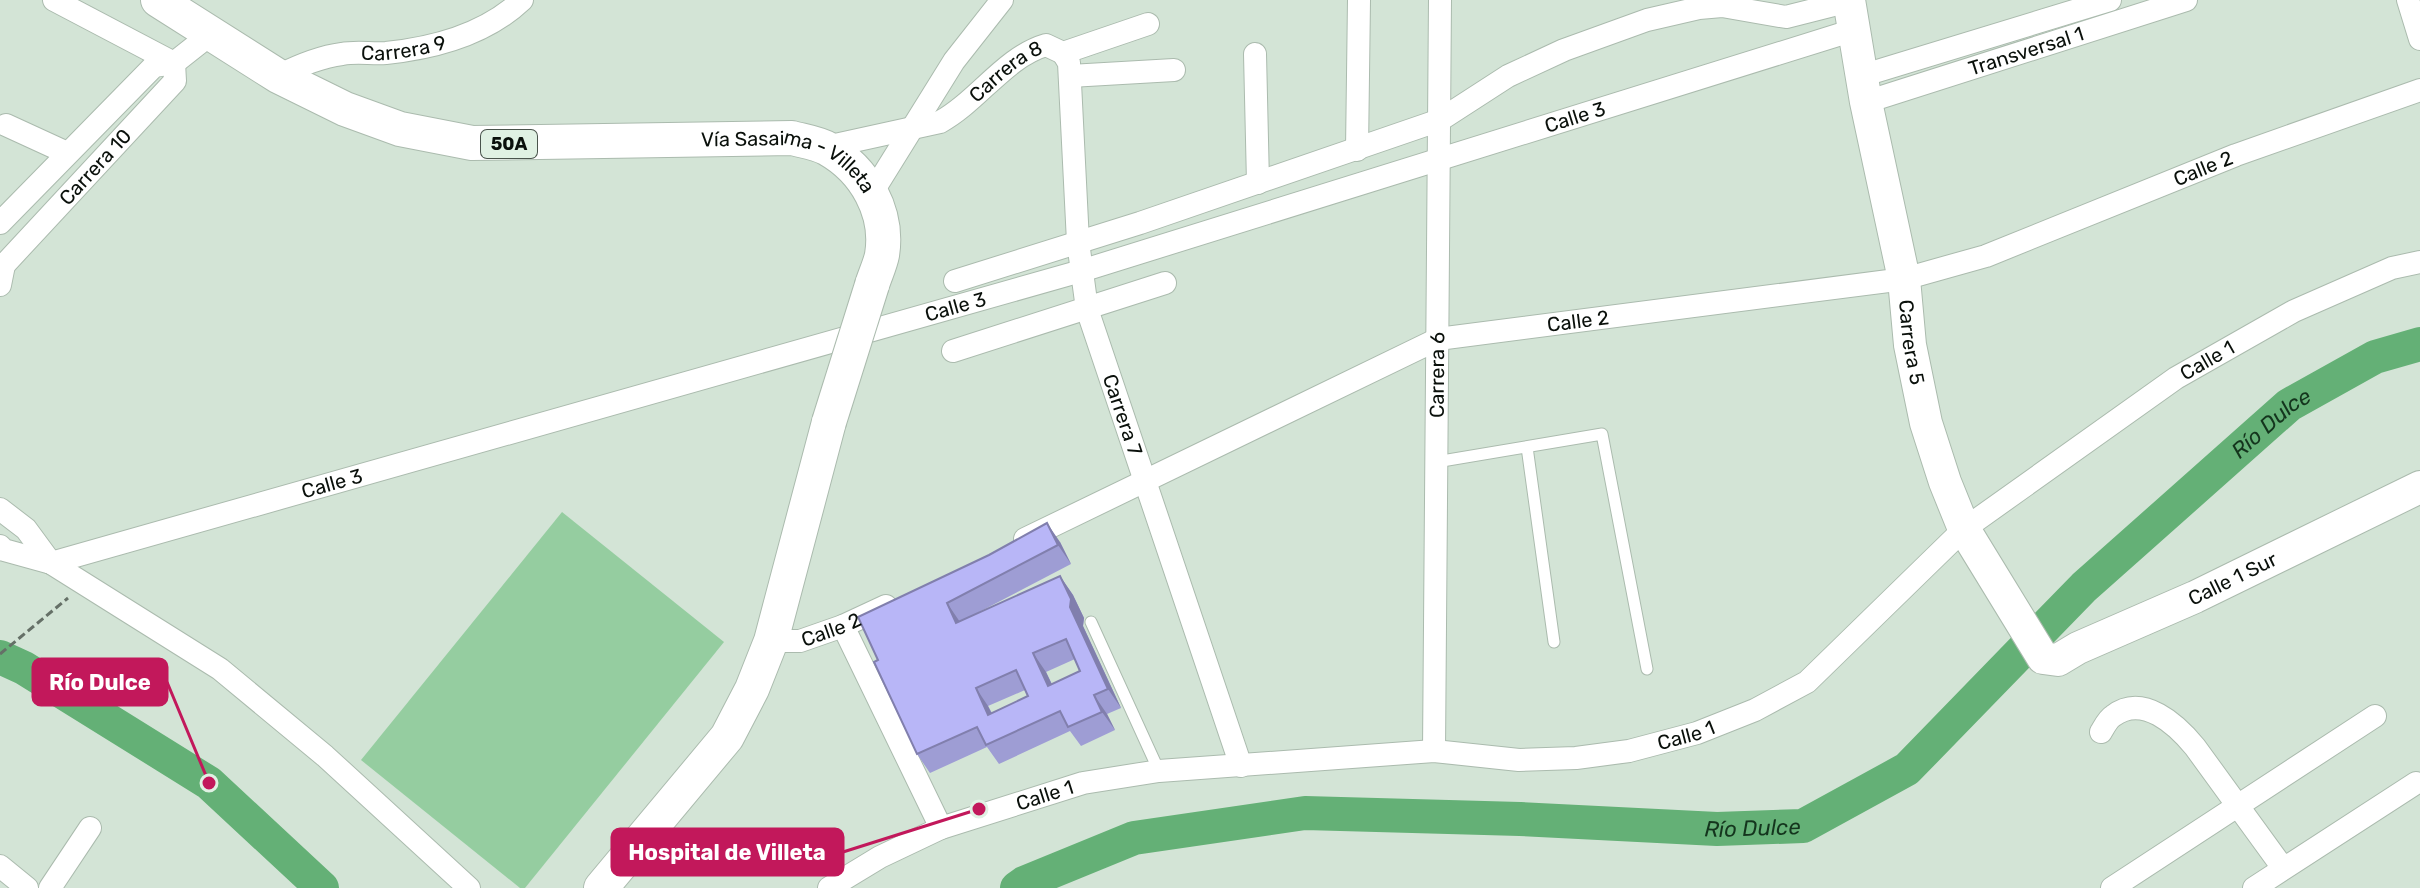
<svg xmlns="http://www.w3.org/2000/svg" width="2420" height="888" font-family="Rubik,sans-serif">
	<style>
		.green { fill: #95cda0 }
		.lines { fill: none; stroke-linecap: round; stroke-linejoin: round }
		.river { stroke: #64b076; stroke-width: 34 }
		.lane-casing { stroke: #abbbae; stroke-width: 13 }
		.street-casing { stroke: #abbbae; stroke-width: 24 }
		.secondary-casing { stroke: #abbbae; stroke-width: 34 }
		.primary-casing { stroke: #abbbae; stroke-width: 36 }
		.path { stroke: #657067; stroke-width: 3; stroke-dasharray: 8 4; stroke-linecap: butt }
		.lane { stroke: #fff; stroke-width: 11 }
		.street { stroke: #fff; stroke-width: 22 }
		.secondary { stroke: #fff; stroke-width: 32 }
		.primary { stroke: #fff; stroke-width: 34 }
		.primary-bridge-casing { stroke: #abbbae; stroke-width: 36; stroke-linecap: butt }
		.primary-bridge { stroke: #fff; stroke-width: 34 }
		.wall { fill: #9e9dd4; fill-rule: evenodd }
		.shaded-wall { fill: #817fad }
		.building { fill: #b8b6f7; stroke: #817fad; stroke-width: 2; fill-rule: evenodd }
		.labels { text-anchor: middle; stroke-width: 6; stroke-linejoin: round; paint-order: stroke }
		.shield { fill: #e0f1e3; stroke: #4a544c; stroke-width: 2 }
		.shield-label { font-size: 18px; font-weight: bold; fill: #0a100b }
		.street-label { font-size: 20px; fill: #0a100b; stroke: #e0f1e3 }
		.water-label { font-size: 22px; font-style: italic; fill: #14351d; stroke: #e0f1e3 }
		.leader { fill: none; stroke: #c2185b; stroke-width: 3 }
		.callout-dot { fill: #c2185b; stroke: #e0f1e3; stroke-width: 3 }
		.callout { fill: #c2185b; stroke: #c2185b; stroke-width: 3 }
		.callout-label { font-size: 22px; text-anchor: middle; font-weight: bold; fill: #fff }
	</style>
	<rect width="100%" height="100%" fill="#d3e4d6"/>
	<path class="green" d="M562,512L724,642L525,888H520L361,760Z"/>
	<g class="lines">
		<g class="river">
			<path d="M0,657L24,668L209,783L322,888"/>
			<path id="s1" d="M1017,888L1024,883L1134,838L1305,813L1520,819L1717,829L1803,826L1907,769L2084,587L2289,405L2375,357L2420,344"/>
		</g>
		<defs>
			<path id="lane" d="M1527,447L1554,642
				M1436,462L1602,434L1647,669
				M1091,622L1159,771"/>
			<g id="street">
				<path d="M54,0L174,63"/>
				<path d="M2408,0L2420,39"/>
				<path id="s2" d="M1063,53L1069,63L1078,242L1087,309L1241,766"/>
				<path d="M1255,54L1258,183"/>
				<path id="s3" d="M278,76C298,66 319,57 342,54C356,51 371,54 386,53C435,48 486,34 522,0"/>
				<path d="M1070,76L1174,70"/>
				<path d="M1861,76L2110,0"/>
				<path id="s4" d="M1866,102L2186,0"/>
				<path d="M6,125L67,153"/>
				<path id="s5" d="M826,147L940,122C978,101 1005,57 1046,45L1063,53L1148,24"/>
				<path d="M1357,150L1359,0"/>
				<path d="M872,193L954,61L1002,0"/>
				<path d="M0,223L154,66L174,63L212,33"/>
				<path id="s6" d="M4,265L175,81L174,63"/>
				<path d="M955,281L1140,223L1440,120L1508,76L1564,50L1647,20L1699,8L1722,6L1786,17L1853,0"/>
				<path d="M0,285L4,265"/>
				<path d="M953,351L1165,283"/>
				<path d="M0,509L26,529L51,563"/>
				<path id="s7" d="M1025,539L1438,339L1904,279L1986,256L2236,155L2420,90"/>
				<path d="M0,546L4,550L51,563L220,669L325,756L469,888"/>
				<path id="s8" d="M51,563L1081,271L1854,30"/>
				<path d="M843,626L941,828"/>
				<path id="s9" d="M771,641H800L843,626L886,606"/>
				<path d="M2101,732C2104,727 2108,719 2113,716C2143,693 2177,725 2195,747L2283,868"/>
				<path id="s10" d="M1434,751L1440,0"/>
				<path d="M0,866L27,888"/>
				<path d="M50,888L90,828"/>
				<path id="s11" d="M829,888L880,857L941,828L1083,783L1159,771L1434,751L1519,760L1576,758L1629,751L1697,733L1755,710L1807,682L1964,529L2176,378L2294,311L2392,268L2420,262"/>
				<path d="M2112,888L2375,716"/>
				<path d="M2254,888L2416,783"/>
			</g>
			<g id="secondary">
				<path id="s12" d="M1849,0L1866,102L1904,279L1910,345L1926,423L1945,482L1964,529L2043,658L2058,660L2078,648L2195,597L2420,487"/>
			</g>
			<g id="primary">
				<path id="s13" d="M158,0L278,76L345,109L400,129L472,143L792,138C803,141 818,143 828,149C865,170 889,212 882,255C880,265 875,275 872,285"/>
				<path d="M601,888L727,737L752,689L771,641L829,422"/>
			</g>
		</defs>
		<use href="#lane" class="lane-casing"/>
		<use href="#street" class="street-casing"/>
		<use href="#secondary" class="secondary-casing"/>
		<use href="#primary" class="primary-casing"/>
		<path class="path" d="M0,654L68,598"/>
		<use href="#lane" class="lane"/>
		<use href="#street" class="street"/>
		<use href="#secondary" class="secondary"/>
		<use href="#primary" class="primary"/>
		<defs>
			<path id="primary-bridge" d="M829,422L872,285"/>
		</defs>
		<use href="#primary-bridge" class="primary-bridge-casing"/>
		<use href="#primary-bridge" class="primary-bridge"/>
	</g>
	<path class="wall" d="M1060,542L1071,564L960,622L1060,576L1073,595L1084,618L1083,626L1121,708L1107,714L1115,730L1081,746L1070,731L999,764L987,747L930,773L917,754L878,660L989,555ZM1075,659L1080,671L1052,684L1046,672ZM1025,690L1028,696L992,713L988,706Z"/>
	<path class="shaded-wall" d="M1047,523L1060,542L1071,564L1058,545Z
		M1060,576L1073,595L1084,618L1083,626L1121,708L1108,689L1070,607Z
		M947,603L960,622L956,623Z
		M1033,653L1046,672L1061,704L1048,686Z
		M976,688L988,706L1001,733L988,715Z
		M1094,695L1107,714L1115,730L1102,712Z"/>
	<path class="building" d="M1047,523L1058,545L947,603L956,623L1060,576L1071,599L1070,607L1108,689L1094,695L1102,712L1068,727L1060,711L986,745L977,727L917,754L874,662L878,660L858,617L989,555ZM1066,639L1080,671L1048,686L1033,653ZM1016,670L1028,696L988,715L976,688Z"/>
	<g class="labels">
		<rect class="shield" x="481" y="130" width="56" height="28" rx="6"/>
		<g class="shield-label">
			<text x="509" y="150">50A</text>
		</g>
		<g class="street-label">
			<text dy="7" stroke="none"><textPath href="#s3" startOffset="130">Carrera 9</textPath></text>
			<text dy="7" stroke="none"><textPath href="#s4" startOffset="168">Transversal 1</textPath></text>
			<text dy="7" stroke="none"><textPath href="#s5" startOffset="200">Carrera 8</textPath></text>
			<text dy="7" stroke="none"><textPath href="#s8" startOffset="1588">Calle 3</textPath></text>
			<text dy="7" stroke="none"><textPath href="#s6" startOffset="134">Carrera 10</textPath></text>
			<text dy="7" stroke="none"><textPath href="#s7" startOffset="1248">Calle 2</textPath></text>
			<text dy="7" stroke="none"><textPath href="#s13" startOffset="672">Vía Sasaima - Villeta</textPath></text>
			<text dy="7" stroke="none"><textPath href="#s8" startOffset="940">Calle 3</textPath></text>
			<text dy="7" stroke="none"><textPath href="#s7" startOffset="600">Calle 2</textPath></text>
			<text dy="7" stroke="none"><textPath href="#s12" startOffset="348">Carrera 5</textPath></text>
			<text dy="7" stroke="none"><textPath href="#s11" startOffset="1532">Calle 1</textPath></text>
			<text dy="7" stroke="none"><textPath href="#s10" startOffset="376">Carrera 6</textPath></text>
			<text dy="7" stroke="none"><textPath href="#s2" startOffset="370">Carrera 7</textPath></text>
			<text dy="7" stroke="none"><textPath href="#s8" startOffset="292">Calle 3</textPath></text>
			<text dy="7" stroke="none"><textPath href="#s12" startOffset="902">Calle 1 Sur</textPath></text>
			<text dy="7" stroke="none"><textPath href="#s9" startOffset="62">Calle 2</textPath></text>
			<text dy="7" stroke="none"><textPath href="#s11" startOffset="884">Calle 1</textPath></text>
			<text dy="7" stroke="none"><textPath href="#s11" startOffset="236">Calle 1</textPath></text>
		</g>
		<g class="water-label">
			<text dy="8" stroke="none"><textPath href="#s1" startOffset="1420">Río Dulce</textPath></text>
			<text dy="8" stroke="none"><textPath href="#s1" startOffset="748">Río Dulce</textPath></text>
		</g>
	</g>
	<path class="leader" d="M209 783L167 682M979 809L843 852"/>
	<g class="callout-dot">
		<circle cx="209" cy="783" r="8"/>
		<circle cx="979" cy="809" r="8"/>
	</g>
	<g class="callout">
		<rect x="33" y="659" width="134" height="46" rx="8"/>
		<rect x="612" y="829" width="231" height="46" rx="8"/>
	</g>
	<g class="callout-label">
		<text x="100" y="690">Río Dulce</text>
		<text x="727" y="860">Hospital de Villeta</text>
	</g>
</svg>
